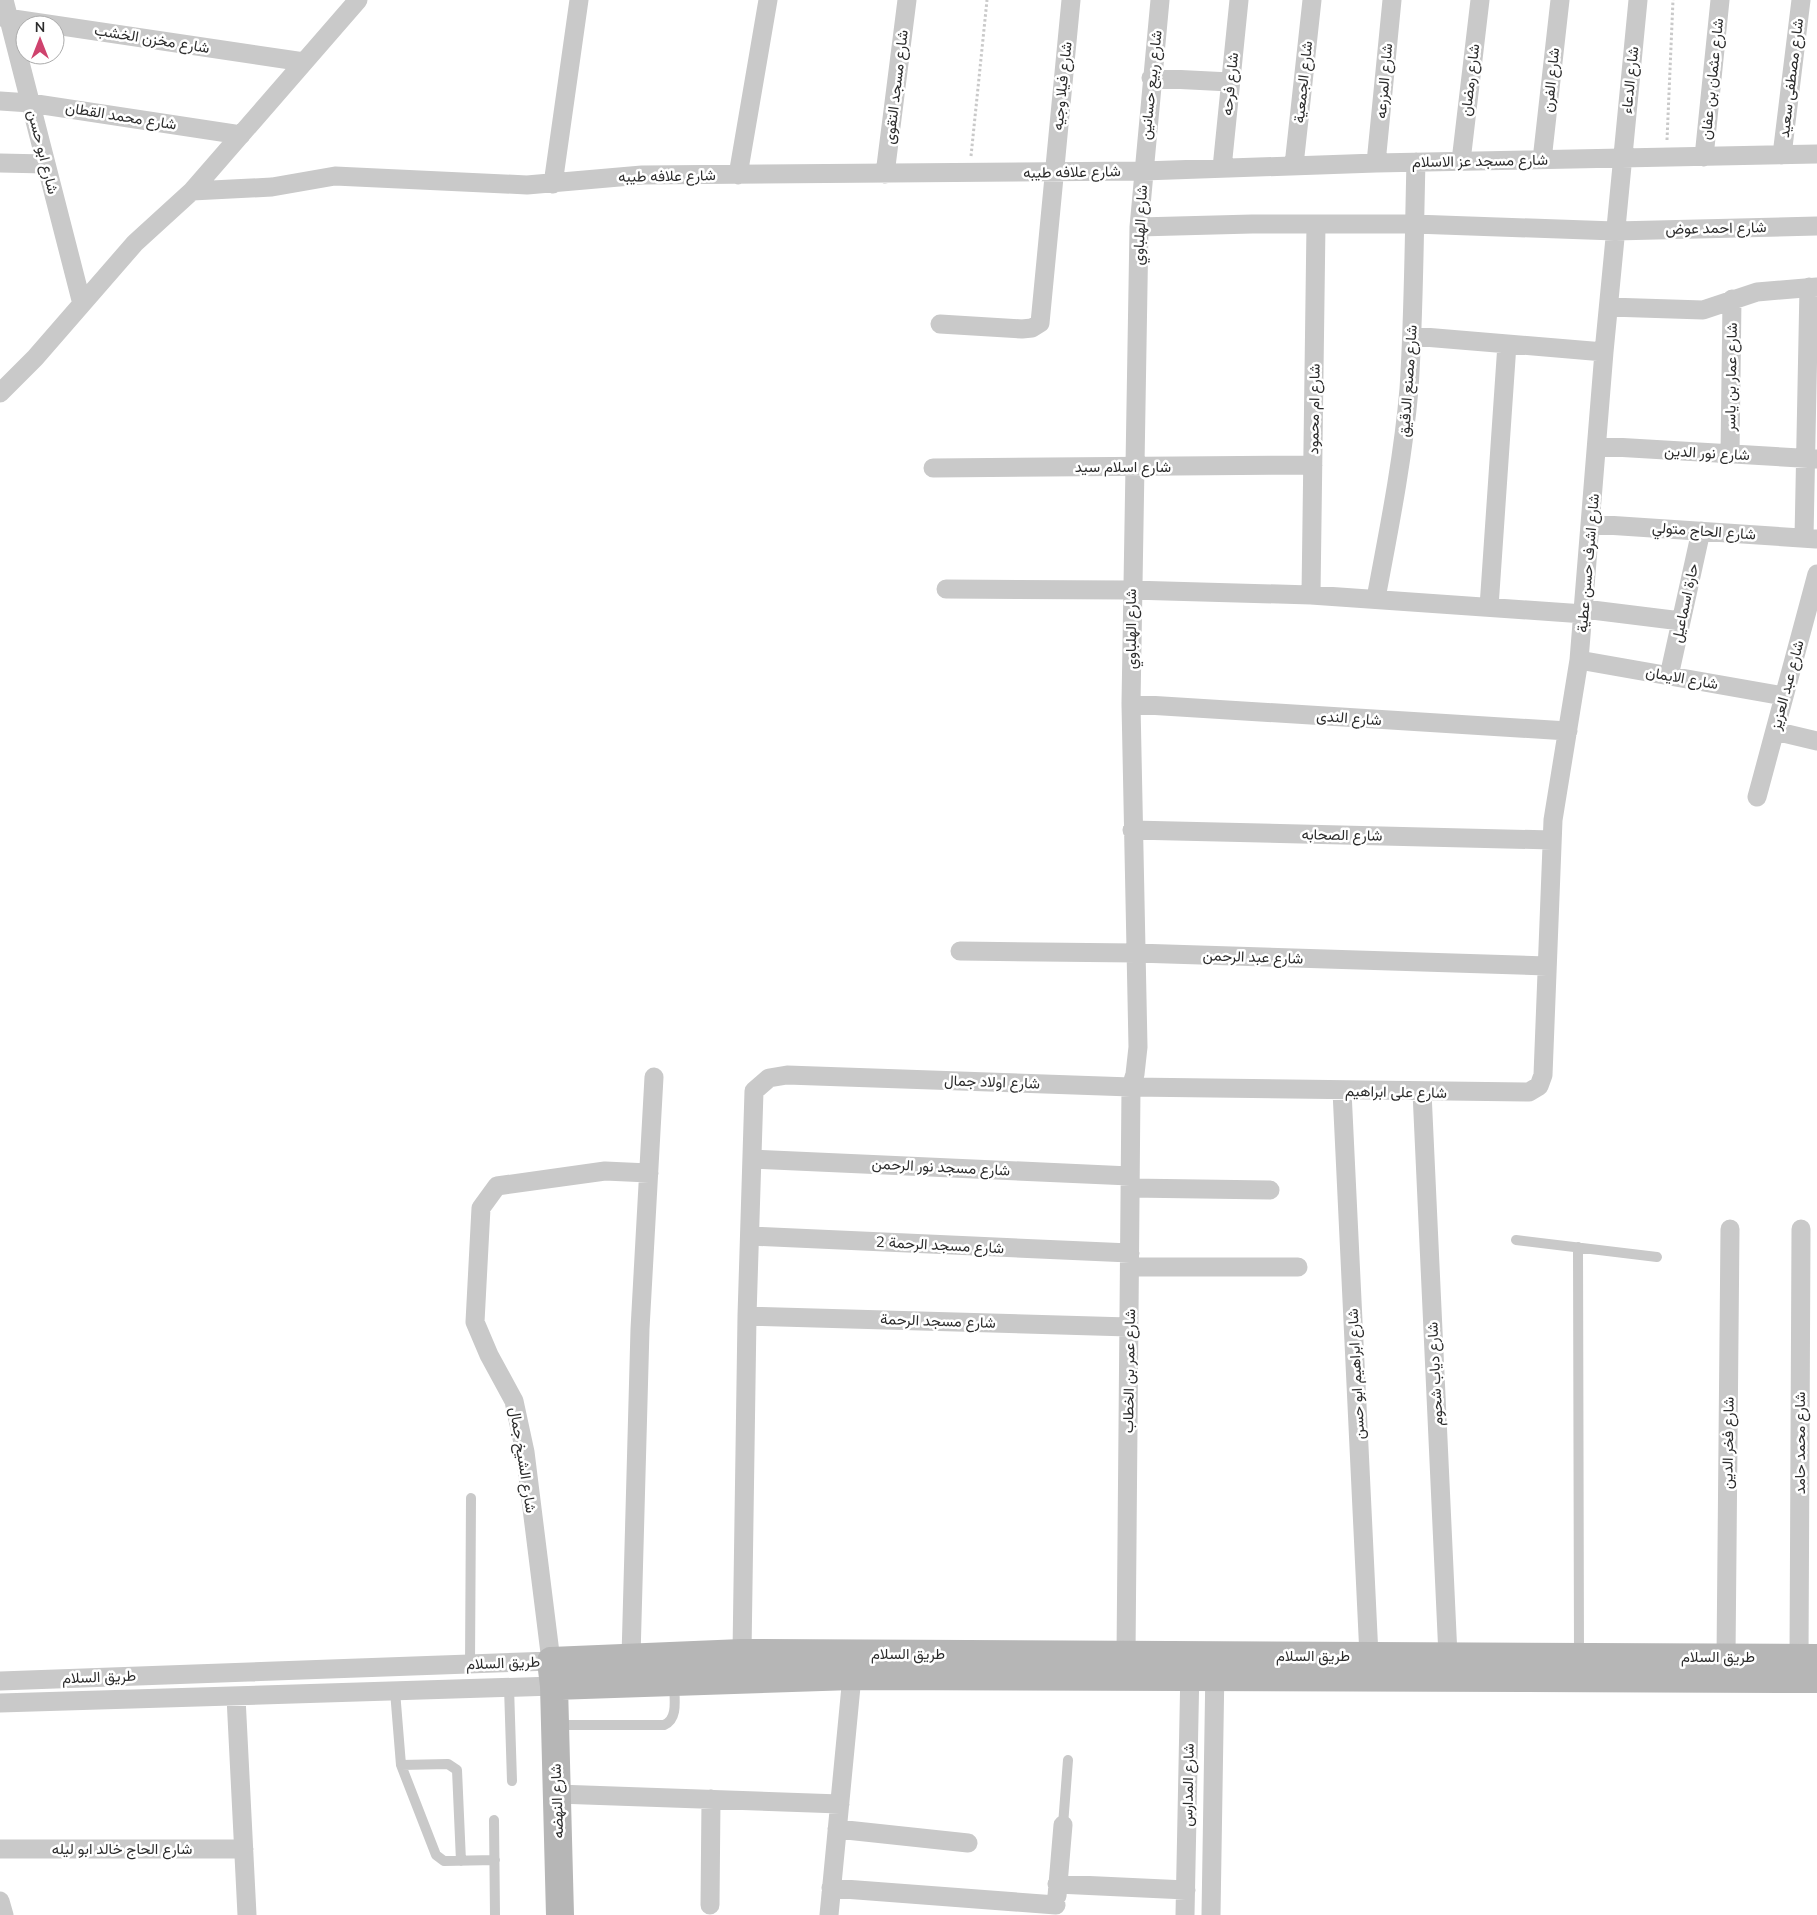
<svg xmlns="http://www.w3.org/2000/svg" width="1817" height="1915" font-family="'Nunito Sans',Vazirmatn,sans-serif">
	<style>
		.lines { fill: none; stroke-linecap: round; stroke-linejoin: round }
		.path { stroke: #c9c9c9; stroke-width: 3; stroke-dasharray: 2.5 2.5; stroke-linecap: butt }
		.service { stroke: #c9c9c9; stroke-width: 10 }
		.minor { stroke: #c9c9c9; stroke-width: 19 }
		.secondary { stroke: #b6b6b6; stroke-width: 28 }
		.labels { text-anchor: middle; stroke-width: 5; stroke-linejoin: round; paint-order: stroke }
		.street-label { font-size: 15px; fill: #2c2c2c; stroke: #fff }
	</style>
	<rect width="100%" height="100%" fill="#fff"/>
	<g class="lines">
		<path class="path" d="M1667,140L1673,0
			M971,156L987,0"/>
		<path class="service" d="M1516,1240L1657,1257
			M1578,1247L1579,1656
			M470,1665L471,1498
			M509,1687L512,1781
			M395,1691L401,1765L436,1855L444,1861L495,1860
			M555,1725H664C679,1719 674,1697 674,1683
			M401,1765L448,1764L457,1770L461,1861
			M494,1820L495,1915
			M1063,1825L1068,1760"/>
		<path class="minor" d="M4,0L82,304
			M0,17L304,62
			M1151,78L1230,82
			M0,101L30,103L241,135
			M1782,155L1801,0
			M1704,157L1720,0
			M1542,160L1560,0
			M1461,161L1480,0
			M0,163L46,164
			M1376,163L1392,0
			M1294,165L1312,0
			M1222,168L1239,0
			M885,174L907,0
			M738,175L768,0
			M553,184L579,0
			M192,191L272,187L335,176L527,185L642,175L1143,171L1376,163L1817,154
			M1139,227L1252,224H1414L1615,231L1817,226
			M1609,307L1703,310L1757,292L1817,287
			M940,324L1022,329L1032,328L1040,323L1071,0
			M1412,336L1604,352
			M0,393L35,358L135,243L192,191L358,0
			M1597,446L1817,459
			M1730,454L1732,299
			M933,468L1313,465
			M1591,524L1816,539
			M1804,538L1809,287
			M946,589L1131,590L1311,595L1584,614
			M1311,595L1316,224
			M1376,598C1389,529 1403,459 1409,389C1414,313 1414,237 1416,162
			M1489,607L1507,344
			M1584,609L1681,621
			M1579,660L1784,696
			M1669,676L1701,531
			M1131,704L1568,731
			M1775,731L1817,741
			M1757,797L1817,574
			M1132,830L1552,840
			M960,951L1136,953L1547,966
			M1342,1091L1369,1656
			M1422,1092L1448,1656
			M752,1159L1130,1176
			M1130,1188L1270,1190
			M750,1236L1130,1253
			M1130,1267H1298
			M747,1316L1129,1327
			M742,1653L747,1316L754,1091L769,1078L787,1075L1131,1087L1529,1092L1539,1086L1543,1075L1553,820L1579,660L1604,352L1638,0
			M1126,1655L1131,1087L1135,1074L1138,1047L1131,704L1139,227L1160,0
			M631,1657L640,1329L654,1077
			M1726,1657L1730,1229
			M1799,1658L1801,1229
			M0,1681L551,1661L525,1452L514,1401L489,1355L475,1322L481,1208L497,1186L605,1171L649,1173
			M236,1697L247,1915
			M0,1703L554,1686
			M557,1794L840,1804
			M837,1829L968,1843
			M0,1849H244
			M1057,1884L1186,1890
			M831,1888L1056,1905
			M1057,1896L1063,1825
			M0,1901L4,1915
			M710,1905L711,1799
			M829,1915L852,1676
			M1185,1915L1190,1667
			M1211,1915L1215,1666"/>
		<path class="secondary" d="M554,1686L852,1676L1817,1679
			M560,1915L554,1686L551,1661L742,1653L1817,1658"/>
	</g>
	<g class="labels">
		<g class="street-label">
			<text transform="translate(152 39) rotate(9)" y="5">شارع مخزن الخشب</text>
			<text transform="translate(1791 78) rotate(-83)" y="5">شارع مصطفى سعيد</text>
			<text transform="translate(1712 79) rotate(-84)" y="5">شارع عثمان بن عفان</text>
			<text transform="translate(1470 80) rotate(-83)" y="5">شارع رمضان</text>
			<text transform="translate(1551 80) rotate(-84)" y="5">شارع الفرن</text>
			<text transform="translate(1630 80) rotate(-84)" y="5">شارع الدعاء</text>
			<text transform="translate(1384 81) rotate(-85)" y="5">شارع المزرعه</text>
			<text transform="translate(1303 82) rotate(-84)" y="5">شارع الجمعية</text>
			<text transform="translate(1230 84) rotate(-84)" y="5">شارع فرحه</text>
			<text transform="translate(1151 85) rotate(-84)" y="5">شارع ربيع حسانين</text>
			<text transform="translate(1062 86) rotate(-84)" y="5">شارع فيلا وجيه</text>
			<text transform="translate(896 87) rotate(-83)" y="5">شارع مسجد التقوى</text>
			<text transform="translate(121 116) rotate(9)" y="5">شارع محمد القطان</text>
			<text transform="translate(43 152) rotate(76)" y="5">شارع ابو حسن</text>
			<text transform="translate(1480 161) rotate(-1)" y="5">شارع مسجد عز الاسلام</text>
			<text transform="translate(1072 172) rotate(-1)" y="5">شارع علافه طيبه</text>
			<text transform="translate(667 176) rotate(-1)" y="5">شارع علافه طيبه</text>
			<text transform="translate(1140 225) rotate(-87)" y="5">شارع الهلباوي</text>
			<text transform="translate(1716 228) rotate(-1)" y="5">شارع احمد عوض</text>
			<text transform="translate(1731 377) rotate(-89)" y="5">شارع عمار بن ياسر</text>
			<text transform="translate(1408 381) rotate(-86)" y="5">شارع مصنع الدقيق</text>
			<text transform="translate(1314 409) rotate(-89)" y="5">شارع ام محمود</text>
			<text transform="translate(1707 453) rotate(3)" y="5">شارع نور الدين</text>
			<text x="1123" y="472">شارع اسلام سيد</text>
			<text transform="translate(1704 531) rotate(4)" y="5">شارع الحاج متولي</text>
			<text transform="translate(1588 563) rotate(-85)" y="5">شارع اشرف حسن عطية</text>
			<text transform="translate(1685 603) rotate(-78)" y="5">حارة اسماعيل</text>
			<text transform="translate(1131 629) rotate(-90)" y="5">شارع الهلباوي</text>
			<text transform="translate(1682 678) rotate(10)" y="5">شارع الايمان</text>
			<text transform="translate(1787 685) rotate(-75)" y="5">شارع عبد العزيز</text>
			<text transform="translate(1349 718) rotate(4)" y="5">شارع الندى</text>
			<text transform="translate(1342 835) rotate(1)" y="5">شارع الصحابه</text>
			<text transform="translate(1253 957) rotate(2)" y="5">شارع عبد الرحمن</text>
			<text transform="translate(992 1082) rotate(2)" y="5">شارع اولاد جمال</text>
			<text transform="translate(1396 1092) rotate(1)" y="5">شارع على ابراهيم</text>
			<text transform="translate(941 1167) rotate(3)" y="5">شارع مسجد نور الرحمن</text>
			<text transform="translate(940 1245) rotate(3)" y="5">شارع مسجد الرحمة 2</text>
			<text transform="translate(938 1321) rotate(2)" y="5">شارع مسجد الرحمة</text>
			<text transform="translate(1129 1371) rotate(-89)" y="5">شارع عمر بن الخطاب</text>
			<text transform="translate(1356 1374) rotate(-93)" y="5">شارع ابراهيم ابو حسن</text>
			<text transform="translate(1435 1374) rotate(-93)" y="5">شارع دياب شحوم</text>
			<text transform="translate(1728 1443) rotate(-89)" y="5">شارع فخر الدين</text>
			<text transform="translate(1800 1443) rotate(-90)" y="5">شارع محمد حامد</text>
			<text transform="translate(523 1460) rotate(81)" y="5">شارع الشيخ جمال</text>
			<text x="908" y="1659">طريق السلام</text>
			<text x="1313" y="1661">طريق السلام</text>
			<text x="1718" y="1662">طريق السلام</text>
			<text transform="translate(503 1663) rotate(-2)" y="5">طريق السلام</text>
			<text transform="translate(99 1677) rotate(-2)" y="5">طريق السلام</text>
			<text transform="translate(1188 1785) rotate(-89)" y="5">شارع المدارس</text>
			<text transform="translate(557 1801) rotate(-92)" y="5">شارع النهضه</text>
			<text x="122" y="1854">شارع الحاج خالد ابو ليله</text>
		</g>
	</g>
	<g transform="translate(40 40)"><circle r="24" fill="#ffffff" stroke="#ababab"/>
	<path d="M0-4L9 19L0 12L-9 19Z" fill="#cf436e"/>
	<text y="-8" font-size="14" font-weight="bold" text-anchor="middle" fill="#2c2c2c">N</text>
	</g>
</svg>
